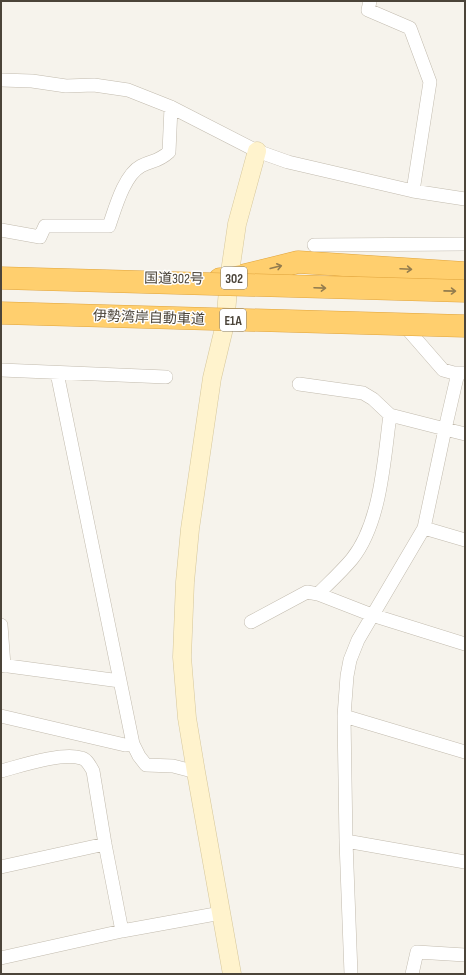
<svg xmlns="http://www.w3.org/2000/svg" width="466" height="975" font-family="'Sofia Sans Condensed','Noto Sans JP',sans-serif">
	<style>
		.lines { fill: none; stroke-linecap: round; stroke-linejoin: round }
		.street-casing { stroke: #c2bbae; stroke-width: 14 }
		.secondary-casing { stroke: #d6c79b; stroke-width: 19 }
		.highway-casing { stroke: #e0a43c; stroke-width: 23 }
		.street { stroke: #fff; stroke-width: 13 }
		.secondary { stroke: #fff3cd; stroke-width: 18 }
		.highway { stroke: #ffcf6e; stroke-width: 22 }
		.highway-bridge-casing { stroke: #e0a43c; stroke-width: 23; stroke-linecap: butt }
		.highway-bridge { stroke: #ffcf6e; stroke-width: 22 }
		.oneway { stroke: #937c4e }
		.labels { text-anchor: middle; stroke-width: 3; stroke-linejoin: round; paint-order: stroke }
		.shield { fill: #fff; stroke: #817c74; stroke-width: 1 }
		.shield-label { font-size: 13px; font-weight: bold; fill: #4b4439 }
		.street-label { font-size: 14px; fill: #4b4439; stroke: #fff }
	</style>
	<rect width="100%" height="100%" fill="#f6f3ec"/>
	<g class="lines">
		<defs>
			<path id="street" d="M370,1L368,10L410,28L430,82L413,191
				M1,80L32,81L66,86L94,85L128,90L171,107L257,151L288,162L413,191L465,199
				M1,230L40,237L45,226H109C115,209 124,175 141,166C153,160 158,162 169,152L171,107
				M314,245L465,244
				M409,331L443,370L454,373H465
				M1,370L166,377
				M57,373L133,744L139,756L146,765L173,766L196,772
				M299,384L363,393L373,399L390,415L445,429L458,373
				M390,415C384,459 381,523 352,559C342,571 329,583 318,594L372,615L465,644
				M424,528L465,540
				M251,622L307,592L318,594
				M1,625L4,666
				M1,665L120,681
				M1,716L125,745L133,744
				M344,716L465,752
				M1,771C20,766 62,752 81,758C87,759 90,766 93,771L105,844L122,931
				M346,841L465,862
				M1,867L105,844
				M1,958L122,931L221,913
				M351,974L346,841L344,716L347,676L350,660L358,640L424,528L445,429L465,434
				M412,974L417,952L465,955"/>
			<path id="secondary" d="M232,974L196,772L187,718L182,657L185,582L190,529L212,378L225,324L229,279L237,224L257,151"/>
			<path id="highway" d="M220,279H229L298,262L465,273"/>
		</defs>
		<use href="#street" class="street-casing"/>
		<use href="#secondary" class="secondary-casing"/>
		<use href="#highway" class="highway-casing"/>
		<use href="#street" class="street"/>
		<use href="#secondary" class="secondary"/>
		<use href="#highway" class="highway"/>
		<defs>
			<path id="highway-bridge" d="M1,278L465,291
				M1,313L465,326"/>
		</defs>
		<use href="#highway-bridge" class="highway-bridge-casing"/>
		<use href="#highway-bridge" class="highway-bridge"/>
	</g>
	<defs><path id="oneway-shaft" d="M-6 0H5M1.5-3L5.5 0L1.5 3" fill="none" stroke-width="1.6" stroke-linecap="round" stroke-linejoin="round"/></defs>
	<g class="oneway">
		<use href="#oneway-shaft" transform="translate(276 267) rotate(-14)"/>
		<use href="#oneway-shaft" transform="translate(406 269) rotate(3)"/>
		<use href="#oneway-shaft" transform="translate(320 288) rotate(2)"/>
		<use href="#oneway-shaft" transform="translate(450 291) rotate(1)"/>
	</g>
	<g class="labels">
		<g class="shield">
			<rect x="221" y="267" width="26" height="22" rx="3"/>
			<rect x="220" y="309" width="26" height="22" rx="3"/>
		</g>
		<g class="shield-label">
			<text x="234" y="283">302</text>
			<text x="233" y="325">E1A</text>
		</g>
		<g class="street-label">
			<text transform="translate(174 278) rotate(1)" y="5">国道302号</text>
			<text transform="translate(149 317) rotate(2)" y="5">伊勢湾岸自動車道</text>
		</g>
	</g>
	<rect width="466" height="975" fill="none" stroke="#4b4439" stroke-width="4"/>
</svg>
